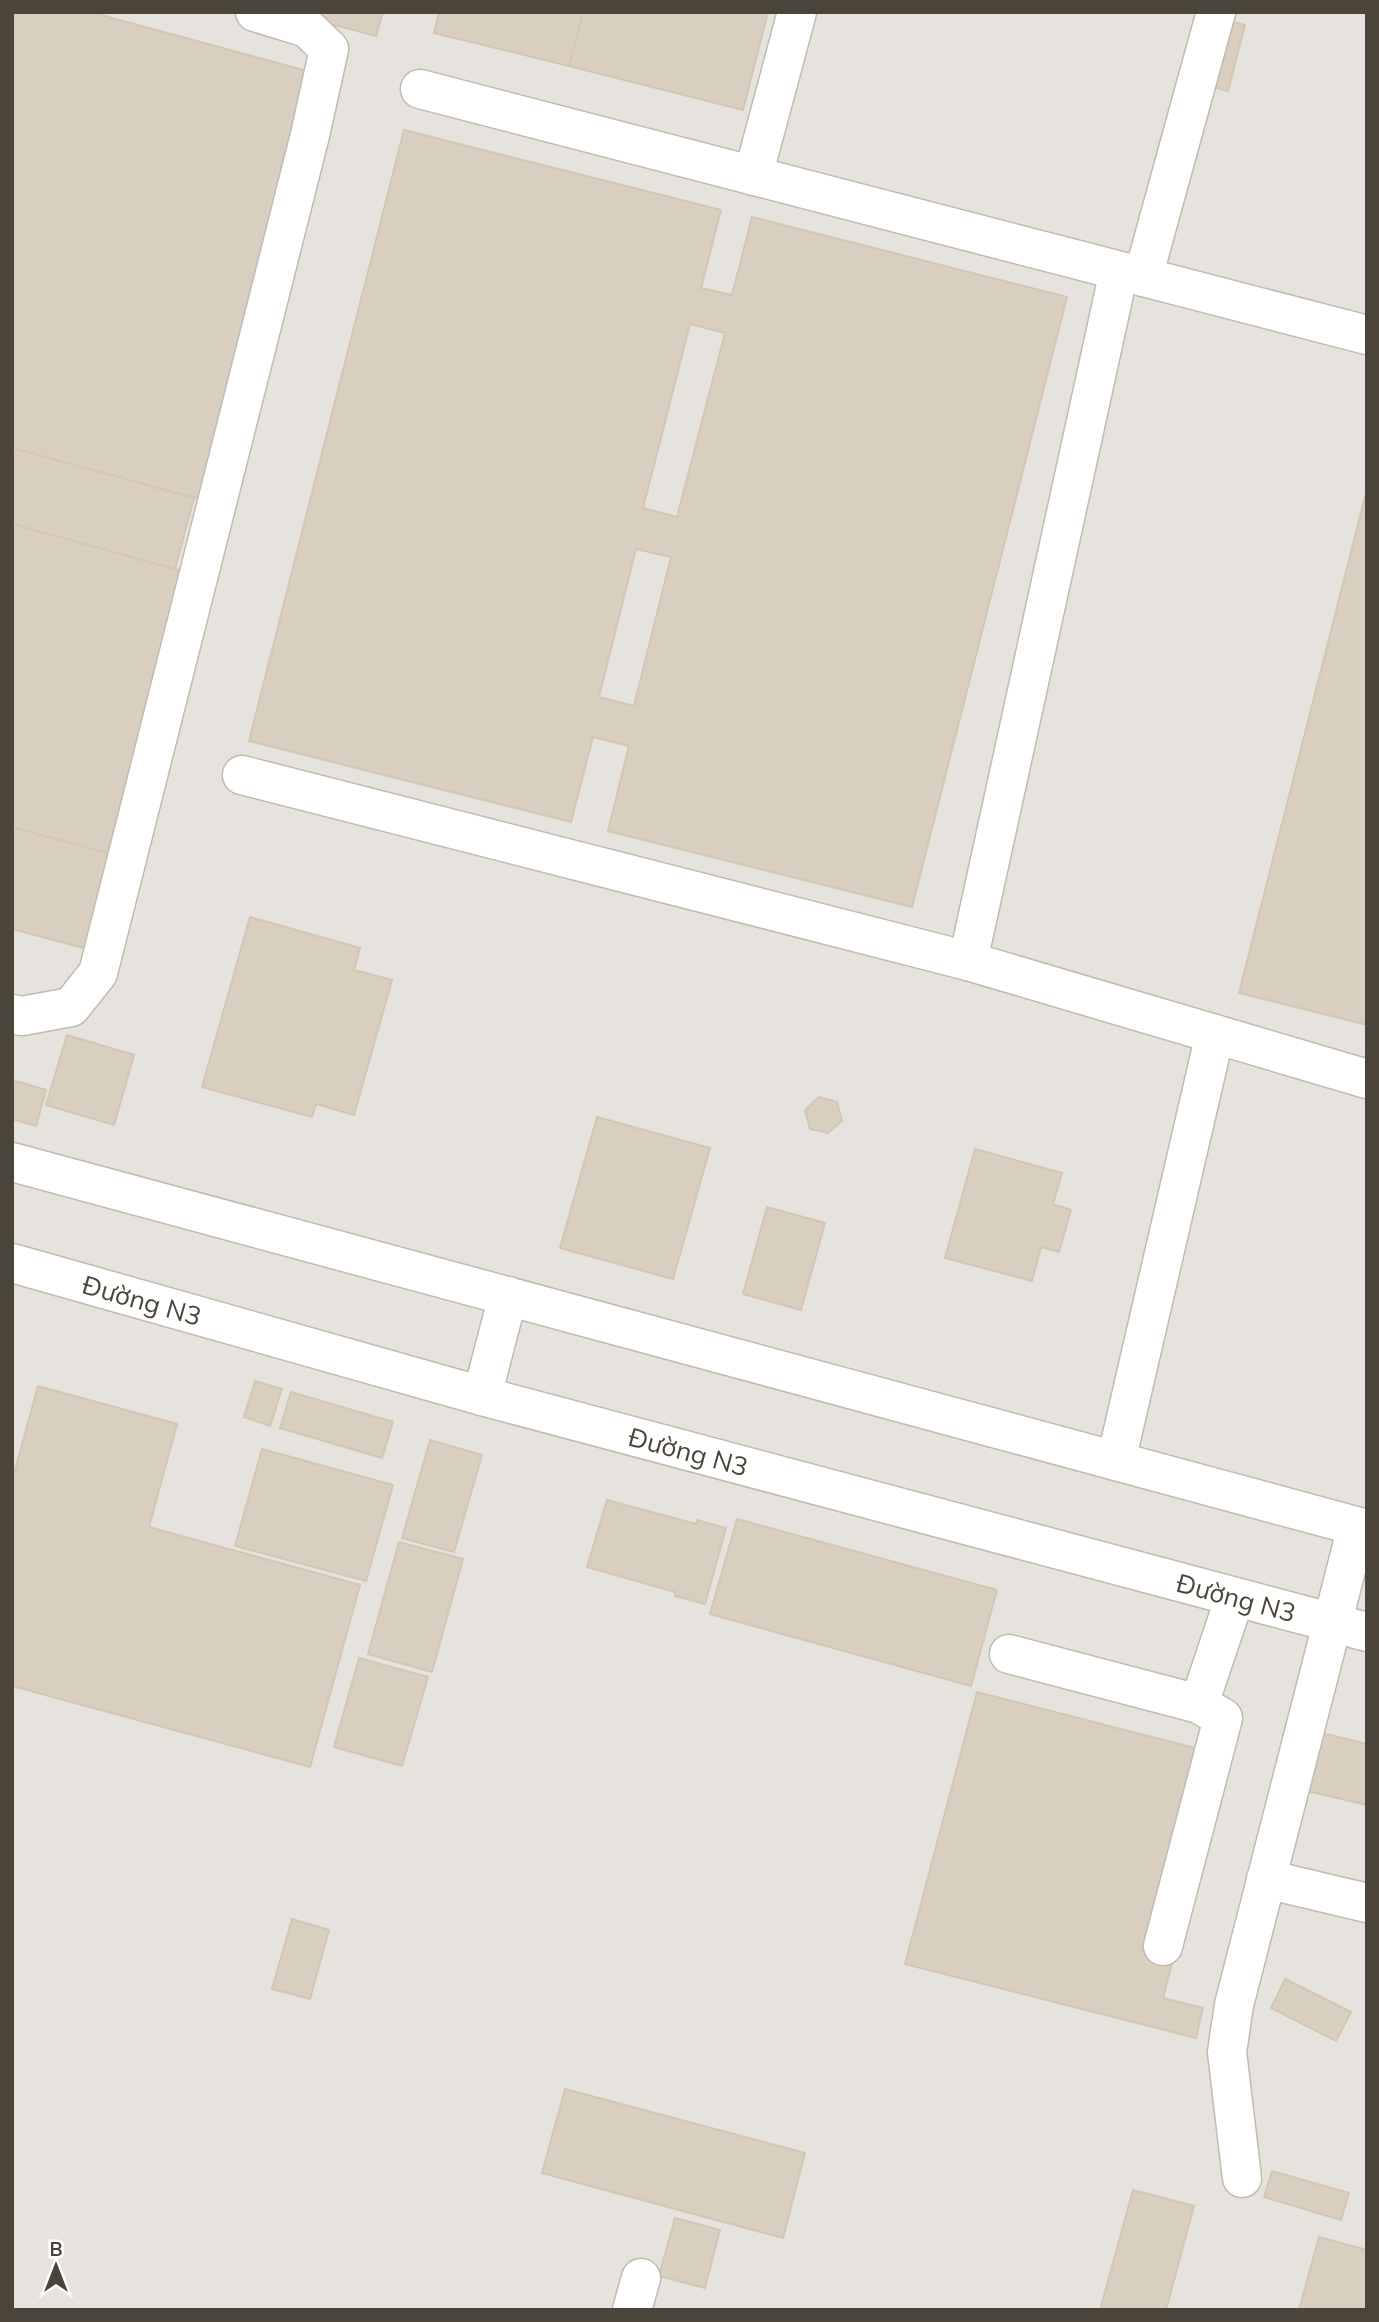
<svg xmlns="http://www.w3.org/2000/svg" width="1379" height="2322" viewBox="0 0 1379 2322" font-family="Mulish,sans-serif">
	<rect width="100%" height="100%" fill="#f6f3ec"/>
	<rect fill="#e6e2dd" x="12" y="12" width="1355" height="2298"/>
	<g fill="#d8cfc1" stroke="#d3c7b4" stroke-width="2" fill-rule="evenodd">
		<path d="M12,12H90L340,80L222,505L12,448Z"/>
		<path d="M306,12H383L376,36L305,17Z"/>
		<path d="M439,12H583L569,66L434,33Z"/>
		<path d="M583,12H768L743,110L569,66Z"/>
		<path d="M1219,18L1245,25L1228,91L1201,83Z"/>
		<path d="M404,130L721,210L701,288L732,295L752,217L1067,297L912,907L608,831L629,746L593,737L571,822L249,741ZM690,324L725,333L677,517L643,508ZM636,549L671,557L634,706L599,697Z"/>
		<path d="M12,448L194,498L175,569L12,524Z"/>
		<path d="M1367,489V1025L1239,993Z"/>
		<path d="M12,524L214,580L136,861L12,827Z"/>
		<path d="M12,827L136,861L110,955L12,929Z"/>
		<path d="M250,917L360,948L354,970L392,980L354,1115L316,1104L312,1117L202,1087Z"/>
		<path d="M67,1035L134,1055L114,1125L46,1105Z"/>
		<path d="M12,1080L46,1090L36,1126L12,1119Z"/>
		<path d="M819,1097L837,1102L842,1121L828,1133L810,1129L805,1110Z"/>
		<path d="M597,1117L710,1148L673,1279L560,1248Z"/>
		<path d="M975,1149L1062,1173L1053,1204L1071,1210L1059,1252L1041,1247L1032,1281L945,1258Z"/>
		<path d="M767,1207L825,1223L801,1310L743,1294Z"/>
		<path d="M255,1381L282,1389L270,1426L244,1417Z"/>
		<path d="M38,1386L177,1424L149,1527L360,1585L310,1767L12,1686V1481Z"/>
		<path d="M291,1392L393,1422L382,1458L280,1428Z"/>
		<path d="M430,1440L482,1455L454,1552L402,1538Z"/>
		<path d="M262,1449L393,1485L366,1581L235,1546Z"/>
		<path d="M607,1500L696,1524L697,1520L726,1528L705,1604L675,1596V1592L587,1567Z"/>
		<path d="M737,1519L997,1590L971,1686L710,1614Z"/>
		<path d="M399,1542L463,1559L432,1672L368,1654Z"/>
		<path d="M359,1658L428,1677L402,1766L334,1747Z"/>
		<path d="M977,1692L1226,1756L1163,1998L1203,2008L1196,2038L905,1964Z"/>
		<path d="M1322,1733L1367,1744V1805L1307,1791Z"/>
		<path d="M292,1919L329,1930L310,1999L272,1989Z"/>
		<path d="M1285,1979L1351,2012L1336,2041L1271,2008Z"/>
		<path d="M565,2089L805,2153L783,2238L542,2173Z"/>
		<path d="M1272,2171L1349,2193L1341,2220L1264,2197Z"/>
		<path d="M1133,2190L1194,2206L1166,2310H1100Z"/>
		<path d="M675,2218L720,2230L705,2288L659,2276Z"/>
		<path d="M1319,2237L1367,2250V2310H1299Z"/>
	</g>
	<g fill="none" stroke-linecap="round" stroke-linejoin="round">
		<g stroke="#c2bbae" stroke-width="41">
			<g id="minor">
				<path d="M420,89L1367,335"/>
				<path d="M753,176L797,12"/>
				<path d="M1143,277L1216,12"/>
				<path d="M242,775L968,961L1367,1079"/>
				<path d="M968,961L1119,271"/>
				<path d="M12,1014L22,1016L71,1007L98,973L310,135L329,49L307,28L255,12"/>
				<path d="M12,1162L1367,1529"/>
				<path id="s1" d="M12,1263L482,1396L1367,1632"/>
				<path d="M482,1396L508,1296"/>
				<path d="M1116,1461L1215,1034"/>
				<path d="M1009,1654L1199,1704L1223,1718L1163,1946"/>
				<path d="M1199,1704L1235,1597"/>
				<path d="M1266,1879L1367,1903"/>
				<path d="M1242,2178L1227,2052L1234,2005L1357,1527"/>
				<path d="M632,2310L641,2278"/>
			</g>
		</g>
		<use href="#minor" stroke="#fff" stroke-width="38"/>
	</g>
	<g text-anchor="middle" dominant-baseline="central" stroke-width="7" stroke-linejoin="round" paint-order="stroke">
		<g font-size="26" fill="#4b4439" stroke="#fff">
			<text stroke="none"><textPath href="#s1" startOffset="135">Đường N3</textPath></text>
			<text stroke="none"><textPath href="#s1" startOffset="702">Đường N3</textPath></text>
			<text stroke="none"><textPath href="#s1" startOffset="1269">Đường N3</textPath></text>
		</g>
	</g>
	<rect width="1379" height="2322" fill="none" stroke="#4b4439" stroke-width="28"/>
	<g transform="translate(56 2266)" stroke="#ffffff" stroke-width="5" paint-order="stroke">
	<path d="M0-5L12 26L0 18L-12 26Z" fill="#4b4439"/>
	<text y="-10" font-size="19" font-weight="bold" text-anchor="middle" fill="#4b4439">B</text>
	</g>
</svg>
